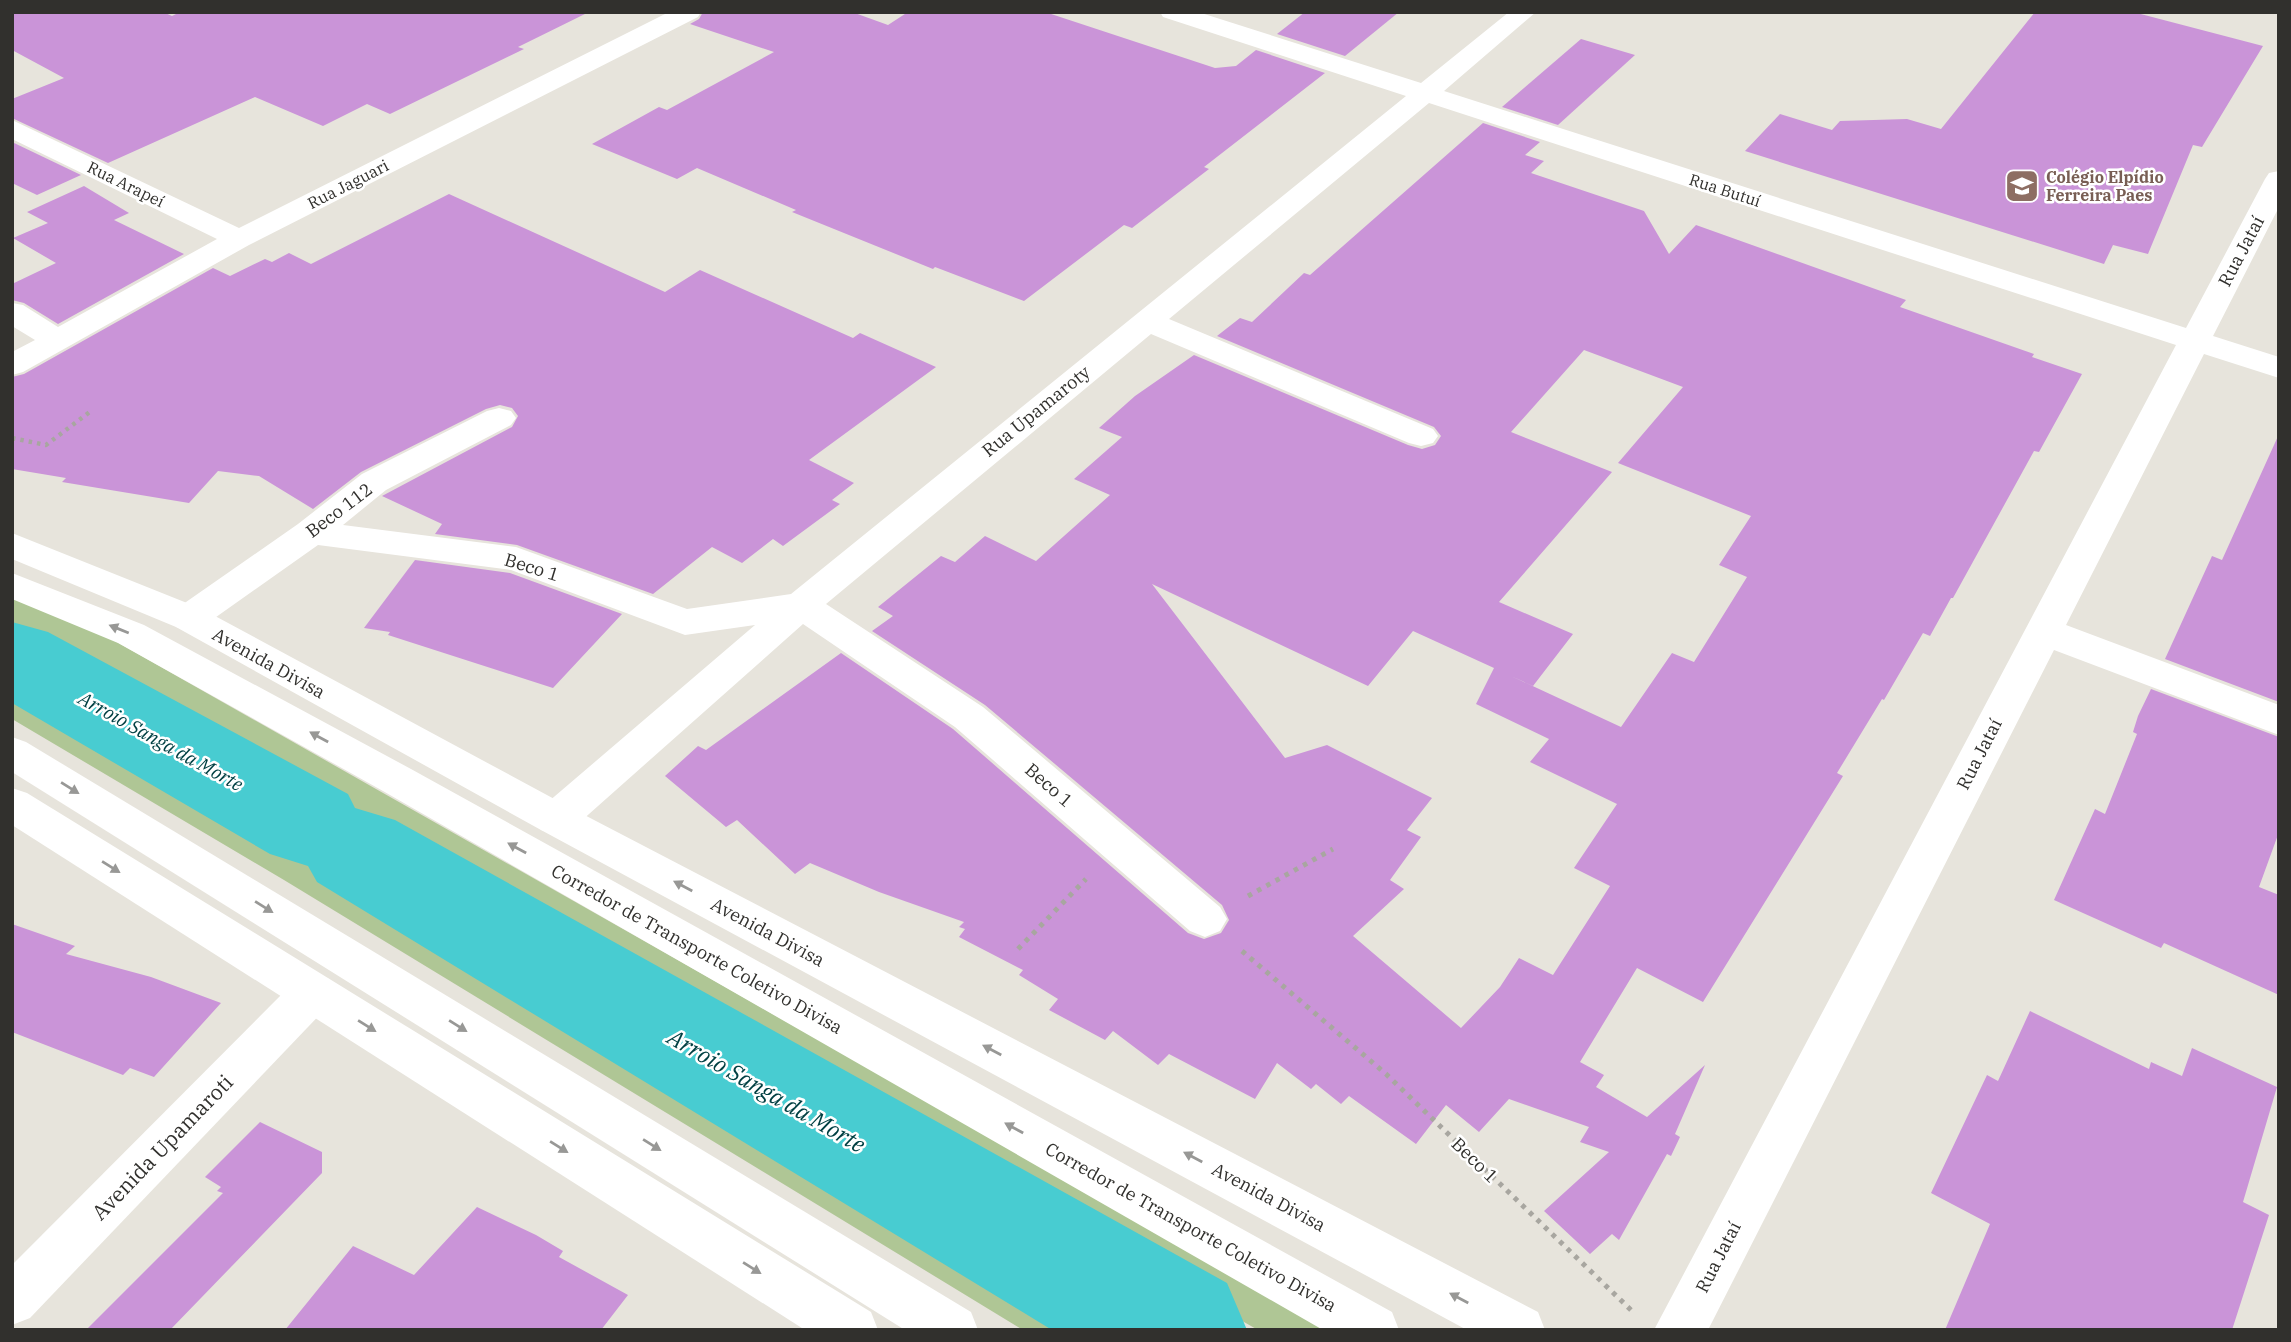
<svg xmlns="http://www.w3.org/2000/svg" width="2291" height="1342" viewBox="0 0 2291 1342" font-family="'IBM Plex Serif',serif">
	<rect width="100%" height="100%" fill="#e7e4dc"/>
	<g fill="#afc695">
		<path d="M12,598L108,637L1330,1330H1258L356,816L12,625Z"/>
		<path d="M12,689L1099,1330H1023L284,880L12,719Z"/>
	</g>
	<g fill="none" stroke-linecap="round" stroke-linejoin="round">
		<path fill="#48ccd1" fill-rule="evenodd" d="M12,622L48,632L348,794L355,808L395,820L1227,1283L1247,1330H1052L317,882L308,866L270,854L12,703Z"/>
	</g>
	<g fill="#ca94d8" fill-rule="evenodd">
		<path d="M12,12H163L172,16L180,12H589L518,47L524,49L390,114L367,104L323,126L255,97L108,163L12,118V99L64,78L12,50Z"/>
		<path d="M703,12H852L888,25L908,12H1045L1215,68L1236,66L1256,50L1325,73L1204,167L1209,169L1132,228L1124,225L1024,301L935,267L933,269L792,212L796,210L697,168L677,179L592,144L659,107L667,110L774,52L690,24L699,19Z"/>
		<path d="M1305,12H1399L1345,56L1277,34Z"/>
		<path d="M2035,12H2133L2263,46L2202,147L2193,145L2148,254L2113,245L2104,264L1745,151L1780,114L1832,130L1840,121L1907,119L1941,129Z"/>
		<path d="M1581,39L1635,55L1558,125L1502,107Z"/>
		<path d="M1483,123L1540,142L1525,155L1544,161L1531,173L1644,211L1669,254L1696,225L1906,300L1900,307L2034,354L2032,357L2082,374L2039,452L2034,451L1953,598H1951L1930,636L1923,633L1884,700L1882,699L1837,773L1843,776L1703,1002L1637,968L1580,1062L1604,1075L1596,1087L1647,1117L1705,1065L1675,1134L1680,1137L1671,1156L1667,1154L1619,1240L1612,1234L1590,1254L1544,1211L1609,1152L1580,1142L1589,1127L1509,1099L1479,1132L1446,1105L1416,1144L1349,1096L1341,1104L1316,1084L1311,1089L1277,1063L1255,1099L1169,1054L1158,1065L1113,1031L1105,1040L1049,1010L1058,999L1019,975L1023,970L959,937L965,929L959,927L964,922L879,892L810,863L795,874L737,820L726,827L665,776L698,746L706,750L841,653L953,729L1188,933L1204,939L1221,933L1229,920L1222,905L985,705L872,631L893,616L878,607L941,556L955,562L985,536L1036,561L1110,495L1074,479L1122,437L1099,428L1135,396L1194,355L1408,445L1422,449L1435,445L1441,436L1434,427L1217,336L1240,318L1252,322L1304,273L1310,275ZM1584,350L1683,387L1618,463L1751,516L1719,565L1747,577L1694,662L1672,653L1621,727L1511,676L1533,686L1573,634L1499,602L1612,472L1511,432ZM1152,584L1368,686L1413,631L1494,668L1476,704L1549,739L1530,762L1617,804L1574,868L1610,886L1553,975L1519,958L1500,987L1461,1028L1353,936L1404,889L1390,880L1421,837L1407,830L1432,798L1327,745L1285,758Z"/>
		<path d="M12,142L81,175L37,195L12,183Z"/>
		<path d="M84,186L129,213L114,220L184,254L58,324L24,303L12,300V284L56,263L13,238L48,223L27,212Z"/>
		<path d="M449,194L665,292L700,270L853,338L860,333L936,367L809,460L854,483L832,500L840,504L783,546L773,539L742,563L712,547L653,594L517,545L435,534L442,524L382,496L512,427L518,416L512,408L500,405L486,409L361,472L313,509L259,476L218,471L189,503L62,482L66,478L12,469V377L24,374L213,268L230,276L265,259L272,262L289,253L311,264Z"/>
		<path d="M2279,434V702L2165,659L2212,556L2222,560Z"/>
		<path d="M415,560L510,573L622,614L553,688L388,635L390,632L364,628Z"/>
		<path d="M2151,689L2279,737V832L2259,887L2279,895V995L2164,943L2161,948L2054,900L2095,809L2105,814L2137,734L2133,732L2138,716Z"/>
		<path d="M12,924L75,946L66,954L151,977L221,1003L154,1077L130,1068L123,1075L12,1032Z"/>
		<path d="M2030,1011L2149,1069L2151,1062L2182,1076L2192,1048L2277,1087L2243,1202L2269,1215L2232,1330H1945L1990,1224L1931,1193L1987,1075L1998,1081Z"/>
		<path d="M260,1122L322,1152V1173L170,1330H86L223,1193L217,1191L221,1187L205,1177Z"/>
		<path d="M477,1207L536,1235L563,1251L559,1257L628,1295L601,1330H285L353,1246L414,1275Z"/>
	</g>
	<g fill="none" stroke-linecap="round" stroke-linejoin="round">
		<path stroke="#a8a6a0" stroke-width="4.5" stroke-dasharray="3.5 5" stroke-linecap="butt" d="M12,438L46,445L91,411"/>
		<g stroke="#a8a6a0" stroke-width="5" stroke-dasharray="4.5 6" stroke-linecap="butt">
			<path d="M1248,896L1333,849"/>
			<path d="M1018,949L1086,879"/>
			<path d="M1242,951L1386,1074L1631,1310"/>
		</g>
		<g fill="#fff" fill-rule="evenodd">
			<path d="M669,12H701L698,17L249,245L23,372L12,375V352L35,340L12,326V303L23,305L58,327L217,239L12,139V120L239,228Z"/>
			<path d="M1160,12H1198L1421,83L1509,12H1536L1444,91L2186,328L2265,179L2269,173L2279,171V207L2213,336L2279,357V378L2204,354L2066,625L2279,705V735L2054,650L1708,1330H1654L2176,345L1429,103L1169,319L1433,429L1438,436L1433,443L1421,446L1409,443L1151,334L826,604L983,707L1220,907L1227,919L1220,931L1205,937L1190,931L955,727L803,624L571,830L556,835L541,830L535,819L541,808L755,625L685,635L511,570L318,545L202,627L189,631L176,627L170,618L176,609L298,524L362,474L487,411L499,408L511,411L516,418L511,425L386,490L343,525L516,547L687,609L791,594L1406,96L1163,17Z"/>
			<path d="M12,573L144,625L411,769L1392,1312L1399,1330H1323L383,791L118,643L12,599Z"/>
			<path d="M12,737L26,742L971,1312L978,1330H905L12,772Z"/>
			<path d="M313,973L329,979L336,992L329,1005L30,1318L12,1325V1265L297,979Z"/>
		</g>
		<g fill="#fff" fill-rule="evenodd">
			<path d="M12,533L202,609L571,808L1538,1312L1545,1330H1467L541,830L176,627L12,559Z"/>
			<path d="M12,788L27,793L871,1312L878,1330H805L12,825Z"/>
		</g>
	</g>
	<defs><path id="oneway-solid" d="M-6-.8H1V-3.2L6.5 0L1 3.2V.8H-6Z" transform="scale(1.75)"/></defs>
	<g fill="#989896">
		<use href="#oneway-solid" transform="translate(119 629) rotate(-158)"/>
		<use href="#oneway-solid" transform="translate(319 737) rotate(-151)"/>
		<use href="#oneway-solid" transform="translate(70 788) rotate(32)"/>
		<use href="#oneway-solid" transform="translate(517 848) rotate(-151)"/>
		<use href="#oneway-solid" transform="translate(111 867) rotate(32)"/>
		<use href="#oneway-solid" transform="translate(683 886) rotate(-152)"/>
		<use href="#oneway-solid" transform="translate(264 907) rotate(32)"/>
		<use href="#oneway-solid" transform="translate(367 1026) rotate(32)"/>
		<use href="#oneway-solid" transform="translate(458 1026) rotate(32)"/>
		<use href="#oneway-solid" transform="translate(992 1050) rotate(-152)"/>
		<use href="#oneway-solid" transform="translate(1014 1128) rotate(-151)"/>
		<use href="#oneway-solid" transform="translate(652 1145) rotate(32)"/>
		<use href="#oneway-solid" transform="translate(559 1147) rotate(32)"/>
		<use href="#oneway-solid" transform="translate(1193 1157) rotate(-152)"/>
		<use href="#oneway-solid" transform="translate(752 1268) rotate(32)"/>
		<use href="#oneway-solid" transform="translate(1459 1298) rotate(-152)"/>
	</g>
	<defs>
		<g id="school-square" transform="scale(1.75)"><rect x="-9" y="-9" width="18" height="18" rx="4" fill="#8d6e63" stroke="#fff"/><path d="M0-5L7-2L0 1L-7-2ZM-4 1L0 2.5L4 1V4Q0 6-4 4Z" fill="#fff"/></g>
	</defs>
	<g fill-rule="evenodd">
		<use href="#school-square" x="2022" y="186"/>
	</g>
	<g text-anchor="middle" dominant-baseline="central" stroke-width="5" stroke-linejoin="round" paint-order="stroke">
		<g font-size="16" font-weight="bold" fill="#785e54" stroke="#fff" text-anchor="start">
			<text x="2046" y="177">Colégio Elpídio<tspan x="2046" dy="18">Ferreira Paes</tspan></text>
		</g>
		<g font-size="16" fill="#31302d" stroke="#fff">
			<text transform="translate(126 184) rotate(26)">Rua Arapeí</text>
			<text transform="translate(348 184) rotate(-27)">Rua Jaguari</text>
			<text transform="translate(1725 190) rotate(18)">Rua Butuí</text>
		</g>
		<g font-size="18" fill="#31302d" stroke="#fff">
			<text transform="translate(2241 251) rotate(-62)">Rua Jataí</text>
			<text transform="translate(1036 411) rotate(-39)">Rua Upamaroty</text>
			<text transform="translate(339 510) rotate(-37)">Beco 112</text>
			<text transform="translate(532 567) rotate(17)">Beco 1</text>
			<text transform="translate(269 663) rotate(29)">Avenida Divisa</text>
			<text transform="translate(1979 754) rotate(-63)">Rua Jataí</text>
			<text transform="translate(1049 785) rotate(41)">Beco 1</text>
			<text transform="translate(768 932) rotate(28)">Avenida Divisa</text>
			<text transform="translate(697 949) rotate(29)">Corredor de Transporte Coletivo Divisa</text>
			<text transform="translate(1475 1160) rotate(44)">Beco 1</text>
			<text transform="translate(1269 1197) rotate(28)">Avenida Divisa</text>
			<text transform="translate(1191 1227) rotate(29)">Corredor de Transporte Coletivo Divisa</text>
			<text transform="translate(1718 1257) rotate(-63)">Rua Jataí</text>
		</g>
		<g font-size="19" font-style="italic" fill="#014043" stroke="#fff">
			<text transform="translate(161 741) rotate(29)">Arroio Sanga da Morte</text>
		</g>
		<g font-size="21" fill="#31302d" stroke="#fff">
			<text transform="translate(162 1147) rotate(-46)">Avenida Upamaroti</text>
		</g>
		<g font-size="23" font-style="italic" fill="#014043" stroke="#fff">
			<text transform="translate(767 1090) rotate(30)">Arroio Sanga da Morte</text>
		</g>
	</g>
	<rect width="2291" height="1342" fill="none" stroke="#31302d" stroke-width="28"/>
</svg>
